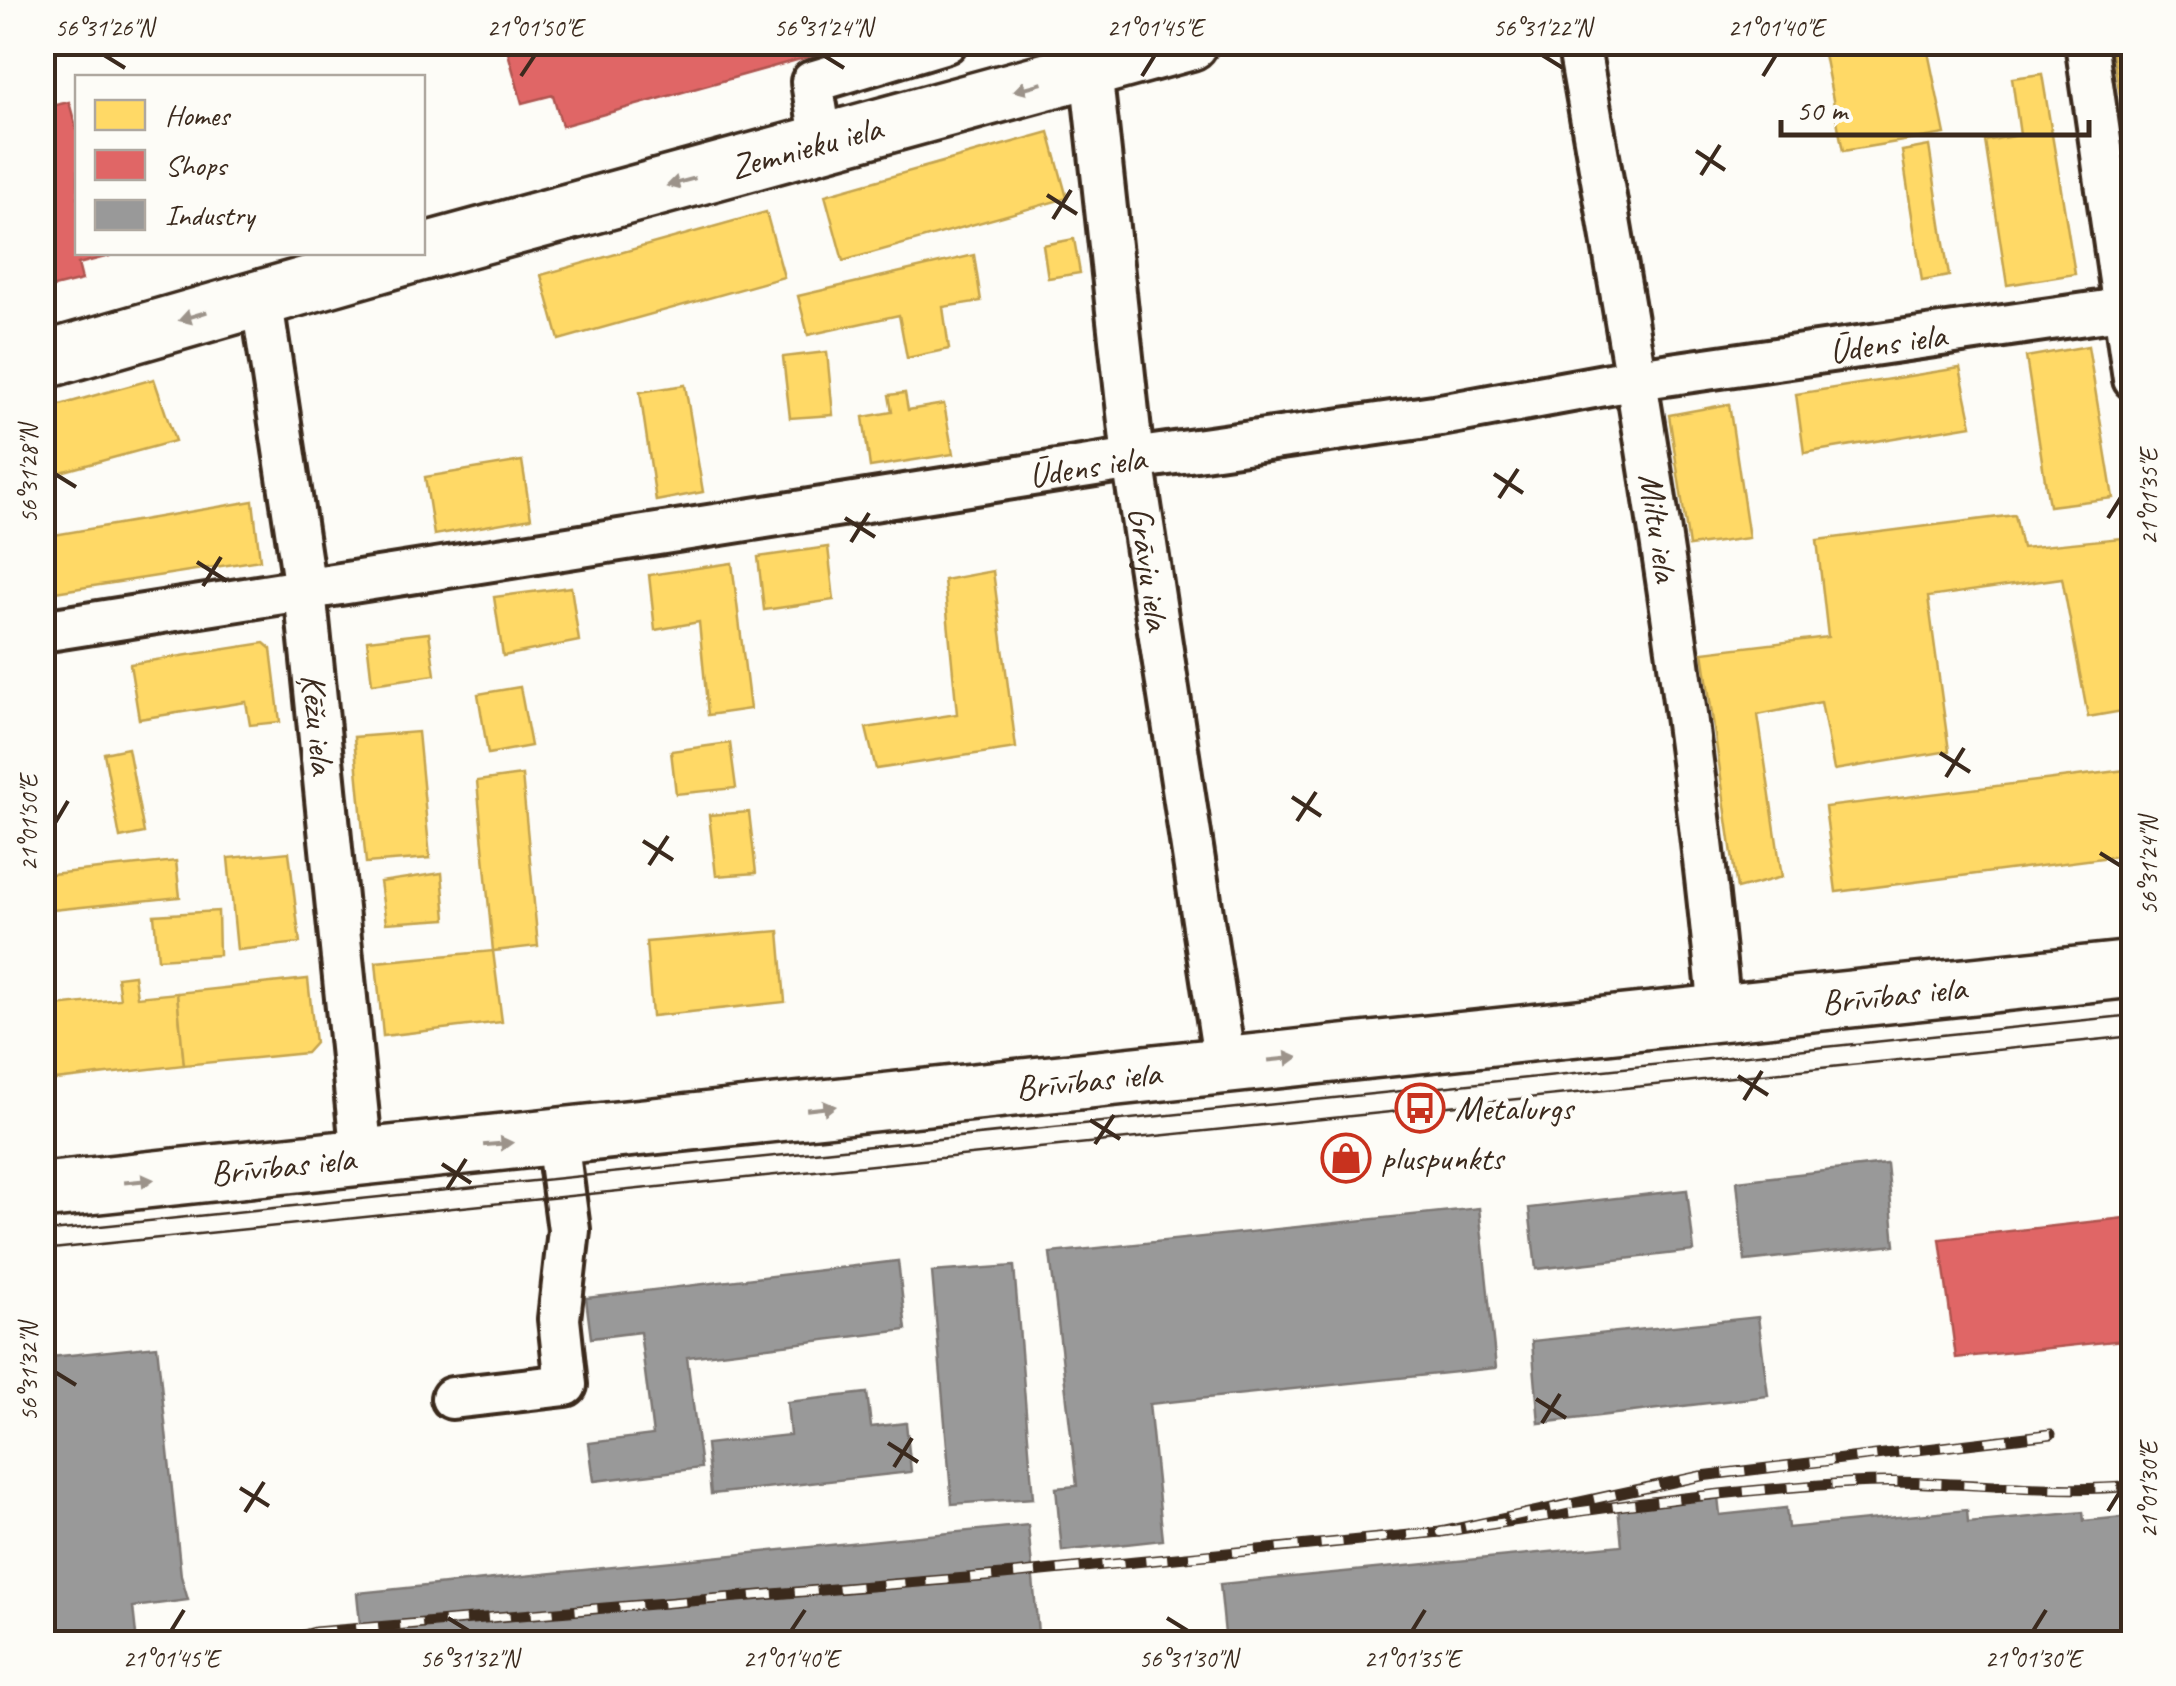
<svg xmlns="http://www.w3.org/2000/svg" width="2176" height="1686" viewBox="0 0 2176 1686" font-family="Caveat,sans-serif">
	<rect width="100%" height="100%" fill="#fdfcf7"/>
	<filter id="ink" filterUnits="userSpaceOnUse"><feTurbulence type="fractalNoise" baseFrequency=".01" numOctaves="2"/><feDisplacementMap in="SourceGraphic" scale="20" xChannelSelector="R" yChannelSelector="G"/><feConvolveMatrix kernelMatrix="1 2 1 2 8 2 1 2 1" color-interpolation-filters="sRGB"/></filter>
	<g filter="url(#ink)">
		<g fill="#ffd966" stroke="#c4a450" stroke-width="2.5">
			<path d="M1926,42L1945,134L1843,151L1822,44Z"/>
			<path d="M2111,42H2134V147L2129,148Z"/>
			<path d="M2042,74L2075,274L2007,285L1985,141L2020,135L2012,78Z"/>
			<path d="M1049,132L1067,198L843,261L825,195Z"/>
			<path d="M1929,146L1949,276L1922,281L1902,151Z"/>
			<path d="M766,212L784,277L559,340L541,275Z"/>
			<path d="M1074,239L1080,273L1048,278L1043,245Z"/>
			<path d="M974,255L981,301L943,307L949,349L907,358L899,315L808,335L798,296Z"/>
			<path d="M2088,346L2113,498L2049,506L2026,357Z"/>
			<path d="M827,352L833,415L790,418L783,357Z"/>
			<path d="M1960,368L1972,425L1804,453L1796,394Z"/>
			<path d="M154,379L175,441L42,477V410Z"/>
			<path d="M685,385L703,492L656,501L640,392Z"/>
			<path d="M905,393L908,410L944,404L953,454L870,467L863,417L892,412L889,395Z"/>
			<path d="M1729,404L1749,538L1689,546L1669,415Z"/>
			<path d="M522,461L531,518L434,535L425,477Z"/>
			<path d="M253,501L260,560L42,594V537Z"/>
			<path d="M2015,515L2022,548L2121,538L2134,611V709L2088,717L2062,578L1928,597L1949,751L1834,770L1821,702L1758,715L1782,877L1737,889L1703,652L1828,637L1817,540Z"/>
			<path d="M828,547L834,600L764,610L758,557Z"/>
			<path d="M732,563L750,709L708,715L699,622L655,630L649,575Z"/>
			<path d="M993,571L1016,748L876,769L866,728L957,714L944,580Z"/>
			<path d="M571,587L579,641L503,656L494,597Z"/>
			<path d="M429,633L435,675L372,684L367,640Z"/>
			<path d="M264,643L271,649L280,722L250,725L246,702L139,719L130,664Z"/>
			<path d="M520,687L531,746L488,754L478,694Z"/>
			<path d="M418,732L430,858L366,863L354,737Z"/>
			<path d="M730,743L736,788L676,794L671,751Z"/>
			<path d="M128,748L144,833L120,838L104,753Z"/>
			<path d="M2134,769V854L1836,892L1825,807Z"/>
			<path d="M522,775L538,946L493,951L477,781Z"/>
			<path d="M749,812L756,873L716,876L709,815Z"/>
			<path d="M289,852L300,943L237,950L228,858Z"/>
			<path d="M176,861L180,897L42,911V875Z"/>
			<path d="M442,873L446,919L386,923L380,882Z"/>
			<path d="M218,911L219,955L158,959L154,915Z"/>
			<path d="M779,931L785,1002L652,1016L646,942Z"/>
			<path d="M493,951L502,1022L383,1036L376,962Z"/>
			<path d="M134,975L137,997L177,993L184,1065L55,1080L46,1007L120,999L117,977Z"/>
			<path d="M308,979L315,1043L306,1053L184,1065L177,993Z"/>
		</g>
		<g fill="#e06666" stroke="#ae5450" stroke-width="2.5">
			<path d="M505,42H861L562,126L553,95L522,103Z"/>
			<path d="M69,102L78,135V252H108L109,256L78,264L82,280L42,290V108Z"/>
			<path d="M2134,1217V1339L1956,1358L1940,1239Z"/>
		</g>
		<g fill="#999" stroke="#7d7874" stroke-width="2.5">
			<path d="M1887,1164L1895,1245L1745,1261L1737,1181Z"/>
			<path d="M1687,1190L1694,1251L1536,1269L1529,1208Z"/>
			<path d="M1479,1208L1496,1368L1149,1404L1163,1540L1062,1551L1056,1488L1077,1486L1050,1253Z"/>
			<path d="M898,1261L906,1330L687,1357L701,1468L594,1481L589,1443L653,1435L640,1332L591,1338L586,1298Z"/>
			<path d="M1014,1266L1033,1498L952,1504L932,1272Z"/>
			<path d="M1758,1317L1768,1396L1539,1423L1532,1341Z"/>
			<path d="M157,1346L181,1576L188,1600L133,1607L137,1644H42V1358Z"/>
			<path d="M867,1393L871,1427L906,1423L911,1472L711,1494L706,1444L790,1435L787,1402Z"/>
			<path d="M1718,1497L1720,1515L1786,1508L1788,1528L1967,1510L1968,1523L2083,1512L2084,1521L2134,1516V1644H1226L1220,1584L1622,1545L1618,1507Z"/>
			<path d="M1028,1525L1039,1644H362L357,1593Z"/>
		</g>
		<g fill="none" stroke-linecap="round" stroke-linejoin="round">
			<g stroke="#3b2a1e" stroke-width="48">
				<g id="minor">
					<path id="s1" d="M1578,42C1635,365 1690,688 1720,1014"/>
					<path d="M2086,42L2134,379"/>
					<path id="s2" d="M1091,70L1133,459L1225,1065"/>
					<path d="M822,143L812,82L946,42"/>
					<path id="s3" d="M261,296L305,590L362,1157"/>
					<path id="s4" d="M42,631L1133,459L1441,415L1637,379L2134,307"/>
					<path d="M452,1398L566,1385L559,1319L569,1230L557,1139"/>
				</g>
			</g>
			<g stroke="#3b2a1e" stroke-width="62">
				<g id="highway">
					<path id="s5" d="M422,252L1190,42"/>
					<path d="M42,361L422,252"/>
					<path id="s6" d="M42,1191L2134,969"/>
				</g>
			</g>
			<use href="#minor" stroke="#fdfcf7" stroke-width="40"/>
			<use href="#highway" stroke="#fdfcf7" stroke-width="55"/>
			<g stroke="#3b2a1e" stroke-width="2.5">
				<path d="M42,1232L2134,1015"/>
				<path d="M42,1250L2134,1036"/>
			</g>
			<g stroke="#3b2a1e" stroke-width="11">
				<g id="rail">
					<path d="M2051,1434L1701,1476L1441,1532C1576,1511 1714,1491 1851,1483C1945,1478 2039,1495 2134,1486"/>
					<path d="M270,1644L315,1632L1003,1575L1441,1532"/>
				</g>
			</g>
			<use href="#rail" stroke="#fdfcf7" stroke-width="8" stroke-dasharray="22" stroke-linecap="butt"/>
		</g>
		<defs><path id="oneway-solid" d="M-6-.8H1V-3.2L6.5 0L1 3.2V.8H-6Z" transform="scale(2.5)"/></defs>
		<g fill="#9c938a">
			<use href="#oneway-solid" transform="translate(1028 87) rotate(165)"/>
			<use href="#oneway-solid" transform="translate(681 182) rotate(165)"/>
			<use href="#oneway-solid" transform="translate(193 316) rotate(163)"/>
			<use href="#oneway-solid" transform="translate(1283 1059) rotate(-6)"/>
			<use href="#oneway-solid" transform="translate(821 1108) rotate(-7)"/>
			<use href="#oneway-solid" transform="translate(498 1144) rotate(-5)"/>
			<use href="#oneway-solid" transform="translate(139 1181) rotate(-6)"/>
		</g>
	</g>
	<path fill="none" stroke="#3b2a1e" stroke-width="4" d="M104,55L125,68M823,55L844,68M1542,55L1563,68M521,76L535,55M1142,76L1155,55M1763,76L1776,55M1696,151L1725,170M1701,175L1720,145M1047,195L1077,214M1053,219L1071,190M55,474L76,487M1494,474L1523,493M1499,498L1518,469M845,518L875,537M2108,518L2121,497M851,542L869,513M197,562L227,581M203,586L221,557M1940,753L1970,772M1946,777L1964,748M1292,797L1321,816M1297,821L1316,792M55,823L68,801M643,841L673,860M2100,853L2121,866M649,865L668,836M1738,1076L1768,1095M1744,1100L1762,1071M1090,1120L1120,1139M1095,1144L1114,1115M442,1164L471,1183M447,1189L466,1159M55,1372L76,1385M1536,1399L1566,1418M1542,1423L1560,1394M888,1443L918,1462M894,1467L912,1438M240,1488L269,1506M2108,1511L2121,1490M245,1512L264,1482M448,1618L469,1631M1167,1618L1188,1631M171,1631L184,1610M791,1631L805,1610M1412,1631L1425,1610M2033,1631L2046,1610"/>
	<defs>
		<g id="bus-ring" transform="scale(2.5)"><circle r="9.5" fill="#fdfcf7" stroke="#c8321e" stroke-width="1.5"/><path d="M-5-6H5V4H4V6H2V4H-2V6H-4V4H-5ZM-3.5-4V0h7V-4ZM-3.5 1.2v1.5H-2V1.2ZM2 1.2v1.5H3.5V1.2Z" fill="#c8321e"/></g>
		<g id="shop-ring" transform="scale(2.5)"><circle r="9.5" fill="#fdfcf7" stroke="#c8321e" stroke-width="1.5"/><path d="M-5-2.5h2.3a2.7 3.5 0 0 1 5.4 0H5L5.5 6h-11ZM-1.5-2.5h3a1.5 2.3 0 0 0-3 0Z" fill="#c8321e"/></g>
	</defs>
	<g fill-rule="evenodd">
		<use href="#bus-ring" x="1420" y="1108"/>
		<use href="#shop-ring" x="1346" y="1158"/>
	</g>
	<g text-anchor="middle" dominant-baseline="central" stroke-width="10" stroke-linejoin="round" paint-order="stroke">
		<g font-size="35" fill="#3b2a1e" stroke="#fdfcf7">
			<text stroke="none"><textPath href="#s5" startOffset="398">Zemnieku iela</textPath></text>
			<text stroke="none"><textPath href="#s4" startOffset="1868">Ūdens iela</textPath></text>
			<text stroke="none"><textPath href="#s4" startOffset="1058">Ūdens iela</textPath></text>
			<text stroke="none"><textPath href="#s1" startOffset="492">Miltu iela</textPath></text>
			<text stroke="none"><textPath href="#s2" startOffset="502">Grāvju iela</textPath></text>
			<text stroke="none"><textPath href="#s3" startOffset="432">Ķēžu iela</textPath></text>
			<text stroke="none"><textPath href="#s6" startOffset="1862">Brīvības iela</textPath></text>
			<text stroke="none"><textPath href="#s6" startOffset="1052">Brīvības iela</textPath></text>
			<text stroke="none"><textPath href="#s6" startOffset="242">Brīvības iela</textPath></text>
		</g>
		<g font-size="35" fill="#3b2a1e" stroke="#fdfcf7" text-anchor="start">
			<text x="1455" y="1108">Metalurgs</text>
			<text x="1381" y="1158">pluspunkts</text>
		</g>
	</g>
	<rect width="2176" height="1686" fill="none" stroke="#fdfcf7" stroke-width="110"/>
	<rect x="75" y="75" width="350" height="180" fill="#fdfcf7" stroke="#afa8a0" stroke-width="2.5"/>
	<rect x="95" y="100" width="50" height="30" fill="#ffd966" stroke="#afa8a0" stroke-width="2.5"/>
	<text x="165" y="125" font-size="30" fill="#3b2a1e">Homes</text>
	<rect x="95" y="150" width="50" height="30" fill="#e06666" stroke="#afa8a0" stroke-width="2.5"/>
	<text x="165" y="175" font-size="30" fill="#3b2a1e">Shops</text>
	<rect x="95" y="200" width="50" height="30" fill="#999999" stroke="#afa8a0" stroke-width="2.5"/>
	<text x="165" y="225" font-size="30" fill="#3b2a1e">Industry</text>
	<path d="M1781 120v15h308v-15" fill="none" stroke="#3b2a1e" stroke-width="5"/>
	<text x="1796" y="120" font-size="30" fill="#3b2a1e" stroke="#fdfcf7" stroke-width="8" paint-order="stroke">50 m</text>
	<rect x="55" y="55" width="2066" height="1576" fill="none" stroke="#3b2a1e" stroke-width="4"/>
	<g font-size="25" text-anchor="middle" fill="#3b2a1e">
		<text x="104" y="36">56°31'26"N</text>
		<text x="535" y="36">21°01'50"E</text>
		<text x="823" y="36">56°31'24"N</text>
		<text x="1155" y="36">21°01'45"E</text>
		<text x="1542" y="36">56°31'22"N</text>
		<text x="1776" y="36">21°01'40"E</text>
		<text transform="translate(28 474) rotate(-90)" y="9">56°31'28"N</text>
		<text transform="translate(2148 497) rotate(-90)" y="9">21°01'35"E</text>
		<text transform="translate(28 823) rotate(-90)" y="9">21°01'50"E</text>
		<text transform="translate(2148 866) rotate(-90)" y="9">56°31'24"N</text>
		<text transform="translate(28 1372) rotate(-90)" y="9">56°31'32"N</text>
		<text transform="translate(2148 1490) rotate(-90)" y="9">21°01'30"E</text>
		<text x="171" y="1667">21°01'45"E</text>
		<text x="469" y="1667">56°31'32"N</text>
		<text x="791" y="1667">21°01'40"E</text>
		<text x="1188" y="1667">56°31'30"N</text>
		<text x="1412" y="1667">21°01'35"E</text>
		<text x="2033" y="1667">21°01'30"E</text>
	</g>
</svg>
